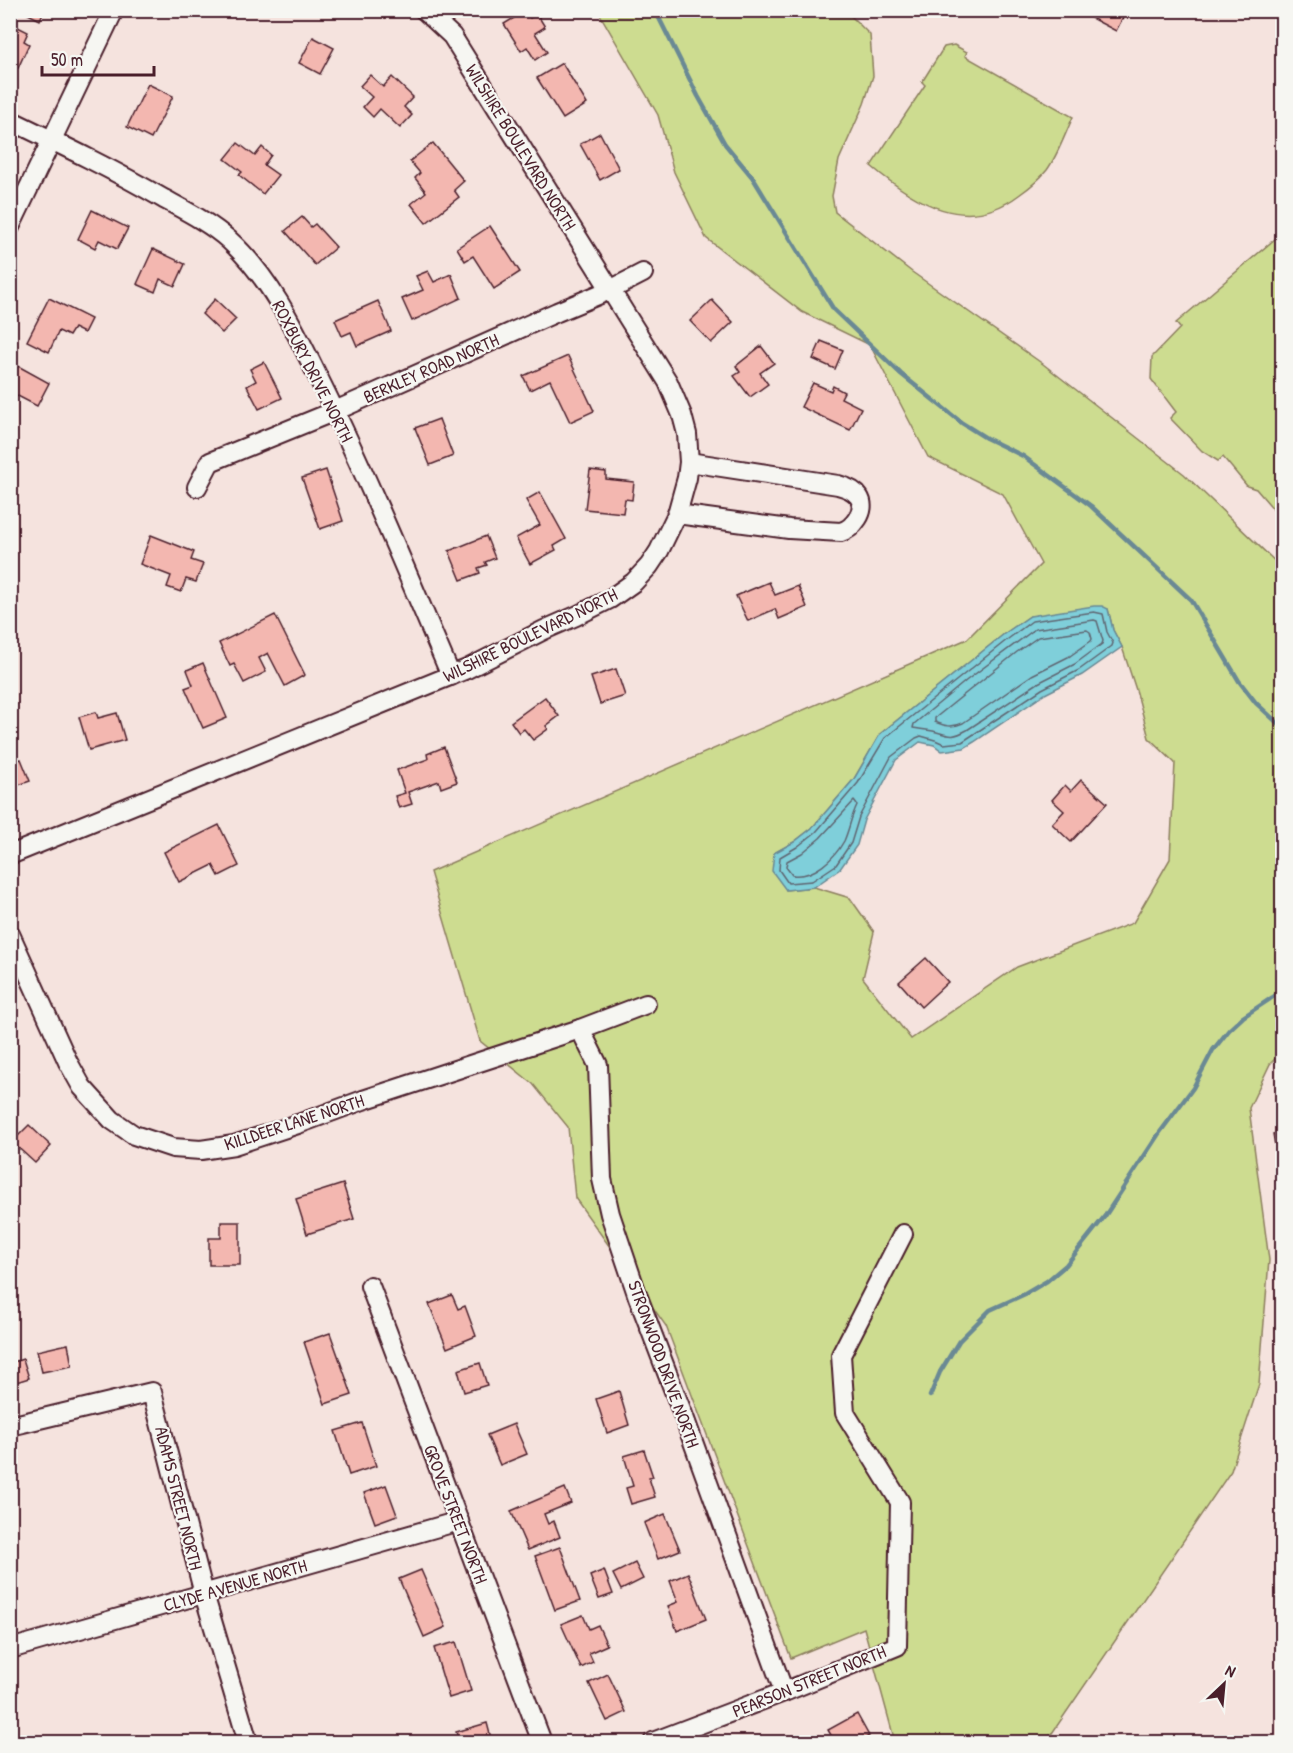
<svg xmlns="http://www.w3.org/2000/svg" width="1293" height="1753" viewBox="0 0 1293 1753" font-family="'Patrick Hand',sans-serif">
	<rect width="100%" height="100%" fill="#f5e3de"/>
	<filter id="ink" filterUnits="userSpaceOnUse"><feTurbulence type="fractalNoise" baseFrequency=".0167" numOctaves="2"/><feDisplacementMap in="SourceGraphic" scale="12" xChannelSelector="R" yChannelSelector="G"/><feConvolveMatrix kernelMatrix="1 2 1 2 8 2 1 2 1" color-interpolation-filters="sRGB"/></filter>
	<g filter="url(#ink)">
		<g fill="#cddc90" stroke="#8c7e5e" stroke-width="1.5" fill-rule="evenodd">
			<path d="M598,11H846L870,35L873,76L864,104L839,160L832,196L835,212L912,272L1043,364L1184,474L1282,568V621L1281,631L1282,635V1052L1270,1064L1249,1108L1269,1260L1259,1384L1231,1471L1046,1742H895L864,1628L791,1658L666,1326L575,1198L568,1127L533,1084L480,1041L430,872L967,639L1041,564L1003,494L928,457L870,345L802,312L706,238L674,172L658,115ZM1108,609L1113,630L1122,647L1137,693L1149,738L1175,763L1170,859L1133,923L1017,967L911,1039L863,978L874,932L850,898L814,887L786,890L774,853L794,842L812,828L854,779L880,734L1004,634L1030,616Z"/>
			<path d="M954,45L967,52L965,56L1073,117C1065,134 1058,155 1047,170C1039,180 1029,188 1019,195C966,235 915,203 871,166L925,85L922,82L944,47Z"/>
			<path d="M1282,233V519L1256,489L1247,486L1223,457L1218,461L1202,451L1170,418L1176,412L1151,379L1152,357L1180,328L1176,323Z"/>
		</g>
		<path fill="#7fcfda" stroke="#6a8994" stroke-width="1.5" d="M1094,606H1102L1108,609L1113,630L1122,647L1082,675L1045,694L974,742L964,748L942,751L934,745L920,742L896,760L864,820L857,845L840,869L814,887L786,890L772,871L774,853L794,842L812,828L854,779L880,734L1004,634L1030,616Z"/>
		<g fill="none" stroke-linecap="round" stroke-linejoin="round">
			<g stroke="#5f6571" stroke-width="1.5">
				<path d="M1094,612L1103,614L1107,632L1113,643L1112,646L1079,670L1042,689L962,742L944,744L935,740L921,736L916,738L891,757L859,817L851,843L836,865L812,881L788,883L779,870L780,857L797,847L816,832L858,783L885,738L1008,639L1032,621Z"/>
				<path d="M1094,620L1097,621L1103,641L1102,644L1075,664L1038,683L967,730C951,739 949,735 933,731C926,730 919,729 913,728L914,724L967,680L1035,629Z"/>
				<path d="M1087,630L1090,632L1092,639L1091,641L1070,656L1032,675L963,723C952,728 945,726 935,722V718L1017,652L1038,637Z"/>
				<path d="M854,801L857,805C851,817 849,830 844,841C834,859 814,878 792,875L786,867L787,861L802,853L820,838Z"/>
			</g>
			<g stroke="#6a8994" stroke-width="4.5">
				<path d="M655,10L698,96L725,144L753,178L834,310L901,374L962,423L986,438L1023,456L1091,506L1191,600L1239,681L1256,703L1282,727"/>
				<path d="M930,1396L940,1372L959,1341L990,1310L1025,1294L1047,1281L1066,1265L1105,1216L1158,1135L1193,1088L1213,1050L1229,1030L1243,1017L1282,991"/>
			</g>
		</g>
		<g fill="#f3b7b0" stroke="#4a1f2b" stroke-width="1.5">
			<path d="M20,10H44L40,20Z"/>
			<path d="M526,10L530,18L537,14L545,27L535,33L547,52L535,60L527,47L521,51L504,24L514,18L509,11Z"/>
			<path d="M1076,10H1127L1116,31Z"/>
			<path d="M10,23L28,32L24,41L29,44L18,68L12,66L10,69Z"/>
			<path d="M313,37L334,48L320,74L299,63Z"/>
			<path d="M562,63L587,104L563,119L537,78Z"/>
			<path d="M370,75L383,87L392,77L413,97L404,107L412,115L400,128L380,109L373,117L363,107L372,97L360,86Z"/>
			<path d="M148,84L173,96L151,139L127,127Z"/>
			<path d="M600,133L619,169L600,180L580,144Z"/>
			<path d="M238,143L255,156L262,147L271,155L264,165L278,175L263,194L239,175L242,172L225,159Z"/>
			<path d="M433,143L464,181L454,190L459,197L426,223L411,204L426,192L415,178L420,173L410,161Z"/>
			<path d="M92,210L128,228L117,249L99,240L95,248L78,239Z"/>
			<path d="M302,217L311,227L315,224L336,247L315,265L285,231Z"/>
			<path d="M490,226L520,272L494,289L473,256L465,261L457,248Z"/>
			<path d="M153,249L185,264L175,286L160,279L155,292L137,284Z"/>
			<path d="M428,271L434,282L451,274L461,298L412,321L402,299L423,290L416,276Z"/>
			<path d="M49,298L91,319L84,333L74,328L69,336L59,331L49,352L27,341Z"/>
			<path d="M215,299L236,319L222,333L202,314Z"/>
			<path d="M712,300L733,322L711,343L690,321Z"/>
			<path d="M378,301L391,331L357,346L351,332L342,336L335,320Z"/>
			<path d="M821,341L843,350L835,369L813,359Z"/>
			<path d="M761,346L774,363L760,373L768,384L750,397L734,376L740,372L736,366Z"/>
			<path d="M568,356L594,411L570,422L550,380L530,390L523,376Z"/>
			<path d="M264,362L282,398L259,409L247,386L256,381L250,369Z"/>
			<path d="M18,366L49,383L37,406L10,392V381Z"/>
			<path d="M813,383L831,391L833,386L844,392L841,398L861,408L850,430L801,407Z"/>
			<path d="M439,419L453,456L430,465L415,428Z"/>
			<path d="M326,470L343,521L320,529L302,478Z"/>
			<path d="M590,470L606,472V479L634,482L632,500L625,499L623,513L585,509Z"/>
			<path d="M540,492L566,539L554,546L556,550L530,564L516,538L540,525L526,500Z"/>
			<path d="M151,535L194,552L191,560L203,564L196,582L186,579L181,592L167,587L171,576L140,564Z"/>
			<path d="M486,536L495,558L485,562L487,565L478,568L480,573L461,580L449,551Z"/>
			<path d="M769,582L775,595L798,586L807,607L779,619L775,609L748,621L736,596Z"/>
			<path d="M275,615L305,675L285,686L268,653L259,658L266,672L244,683L234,664L230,666L219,643Z"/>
			<path d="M203,663L227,718L203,728L185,688L193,685L187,670Z"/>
			<path d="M616,669L625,696L600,704L591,677Z"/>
			<path d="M545,697L559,716L546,726L548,729L533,740L524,729L519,733L511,722Z"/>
			<path d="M96,712L98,718L117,713L125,740L89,750L79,717Z"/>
			<path d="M444,747L457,782L441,788L439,781L408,792L412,804L399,808L395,796L405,793L397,770L428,759L427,754Z"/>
			<path d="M21,759L30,781L10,788V763Z"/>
			<path d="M1081,780L1107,803L1071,842L1052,824L1064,811L1052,800L1065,785L1071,791Z"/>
			<path d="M219,825L239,866L219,876L213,865L179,882L164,852Z"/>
			<path d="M926,958L948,982L921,1007L899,982Z"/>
			<path d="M29,1125L51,1146L35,1163L12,1142Z"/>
			<path d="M1282,1133V1160L1278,1161L1273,1134Z"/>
			<path d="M343,1184L354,1219L307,1234L296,1199Z"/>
			<path d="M221,1222H240V1265H209V1238H221Z"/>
			<path d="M452,1295L458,1309L465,1306L476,1336L447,1348L429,1304Z"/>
			<path d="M330,1333L352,1395L325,1404L304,1342Z"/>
			<path d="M68,1344L72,1366L42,1372L37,1351Z"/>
			<path d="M23,1359L29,1378L10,1384V1363Z"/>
			<path d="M480,1363L487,1385L464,1392L458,1370Z"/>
			<path d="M619,1391L629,1425L607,1433L596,1399Z"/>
			<path d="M362,1423L376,1466L349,1475L335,1431Z"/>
			<path d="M514,1424L527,1454L500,1465L487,1435Z"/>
			<path d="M644,1450L653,1477L649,1478L655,1497L631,1504L626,1488L633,1486L624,1456Z"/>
			<path d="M386,1485L397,1515L375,1523L364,1493Z"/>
			<path d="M565,1488L571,1503L544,1514L548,1524L554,1521L560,1537L528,1550L511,1511Z"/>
			<path d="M665,1514L680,1550L658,1559L644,1523Z"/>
			<path d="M560,1547L580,1601L555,1610L535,1556Z"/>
			<path d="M635,1563L643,1579L621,1590L613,1574Z"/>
			<path d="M421,1570L446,1627L424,1637L399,1579Z"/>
			<path d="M604,1570L613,1594L599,1599L590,1576Z"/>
			<path d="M688,1573L706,1619L677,1631L668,1606L678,1602L670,1581Z"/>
			<path d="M583,1615L589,1629L598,1625L607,1645L589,1653L593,1662L581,1668L561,1624Z"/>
			<path d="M456,1642L471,1691L449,1698L434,1648Z"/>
			<path d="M608,1674L626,1712L607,1721L589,1683Z"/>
			<path d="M857,1714L869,1736L858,1742H835L828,1730Z"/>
			<path d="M487,1723L492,1742H466L465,1739L459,1741L456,1732Z"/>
		</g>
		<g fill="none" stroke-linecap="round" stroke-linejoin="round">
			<g stroke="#4a1f2b" stroke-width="22">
				<g id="street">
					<path d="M10,120C62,145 114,170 164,199C186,211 210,223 229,240C272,279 297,334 322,385C369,480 409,578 451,676"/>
					<path d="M10,227L114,10"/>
					<path d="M197,487L210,462L335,411L557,312L610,290L643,273"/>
					<path d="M677,514L789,529L841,532C852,529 868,511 859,497C855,491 846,487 838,485L689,462"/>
					<path d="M10,855L467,669L544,630L576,616L610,599L634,582L649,566L659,551L677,514L687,478L689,462L687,434L682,415L668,382L452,36L424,10"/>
					<path d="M10,934L68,1062L82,1087L112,1120L134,1135L173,1148L201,1150L234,1145L298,1124L363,1100L580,1029L646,1004"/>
					<path d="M580,1029L598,1065L602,1179L610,1214L638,1297L684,1417L784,1692"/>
					<path d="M370,1286L542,1742"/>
					<path d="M10,1426L152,1392L204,1594L248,1742"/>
					<path d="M10,1649L459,1521"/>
					<path d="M653,1742L784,1692L897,1646L900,1502L845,1413L841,1355L903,1234"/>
				</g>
			</g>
			<use href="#street" stroke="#f6f6f2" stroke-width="18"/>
		</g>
	</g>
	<g text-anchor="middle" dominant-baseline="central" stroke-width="4.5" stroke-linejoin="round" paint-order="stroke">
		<g font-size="18" fill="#4a1f2b" stroke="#f6f6f2">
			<text transform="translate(521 147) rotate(58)">WILSHIRE BOULEVARD NORTH</text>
			<text transform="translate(431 368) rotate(-24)">BERKLEY ROAD NORTH</text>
			<text transform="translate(313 371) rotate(63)">ROXBURY DRIVE NORTH</text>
			<text transform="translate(530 635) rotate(-26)">WILSHIRE BOULEVARD NORTH</text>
			<text transform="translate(294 1122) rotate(-18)">KILLDEER LANE NORTH</text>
			<text transform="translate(664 1364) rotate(70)">STRONWOOD DRIVE NORTH</text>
			<text transform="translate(179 1498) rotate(76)">ADAMS STREET NORTH</text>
			<text transform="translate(456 1514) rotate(69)">GROVE STREET NORTH</text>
			<text transform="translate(235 1585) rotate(-16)">CLYDE AVENUE NORTH</text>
			<text transform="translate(809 1681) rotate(-22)">PEARSON STREET NORTH</text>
		</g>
	</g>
	<rect width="1293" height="1753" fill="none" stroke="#f6f6f2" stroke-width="36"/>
	<rect x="18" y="18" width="1257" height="1717" fill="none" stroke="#4a1f2b" stroke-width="2" filter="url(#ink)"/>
	<g transform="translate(1224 1684) rotate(26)" stroke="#f6f6f2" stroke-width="4.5" paint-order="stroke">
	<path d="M0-4.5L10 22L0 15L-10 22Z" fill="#4a1f2b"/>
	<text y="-9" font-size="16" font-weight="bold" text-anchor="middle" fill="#4a1f2b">N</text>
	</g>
	<path d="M42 66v9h112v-9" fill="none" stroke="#4a1f2b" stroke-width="3"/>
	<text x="51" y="66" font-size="18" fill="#4a1f2b" stroke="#f6f6f2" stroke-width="4.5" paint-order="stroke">50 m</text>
</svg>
